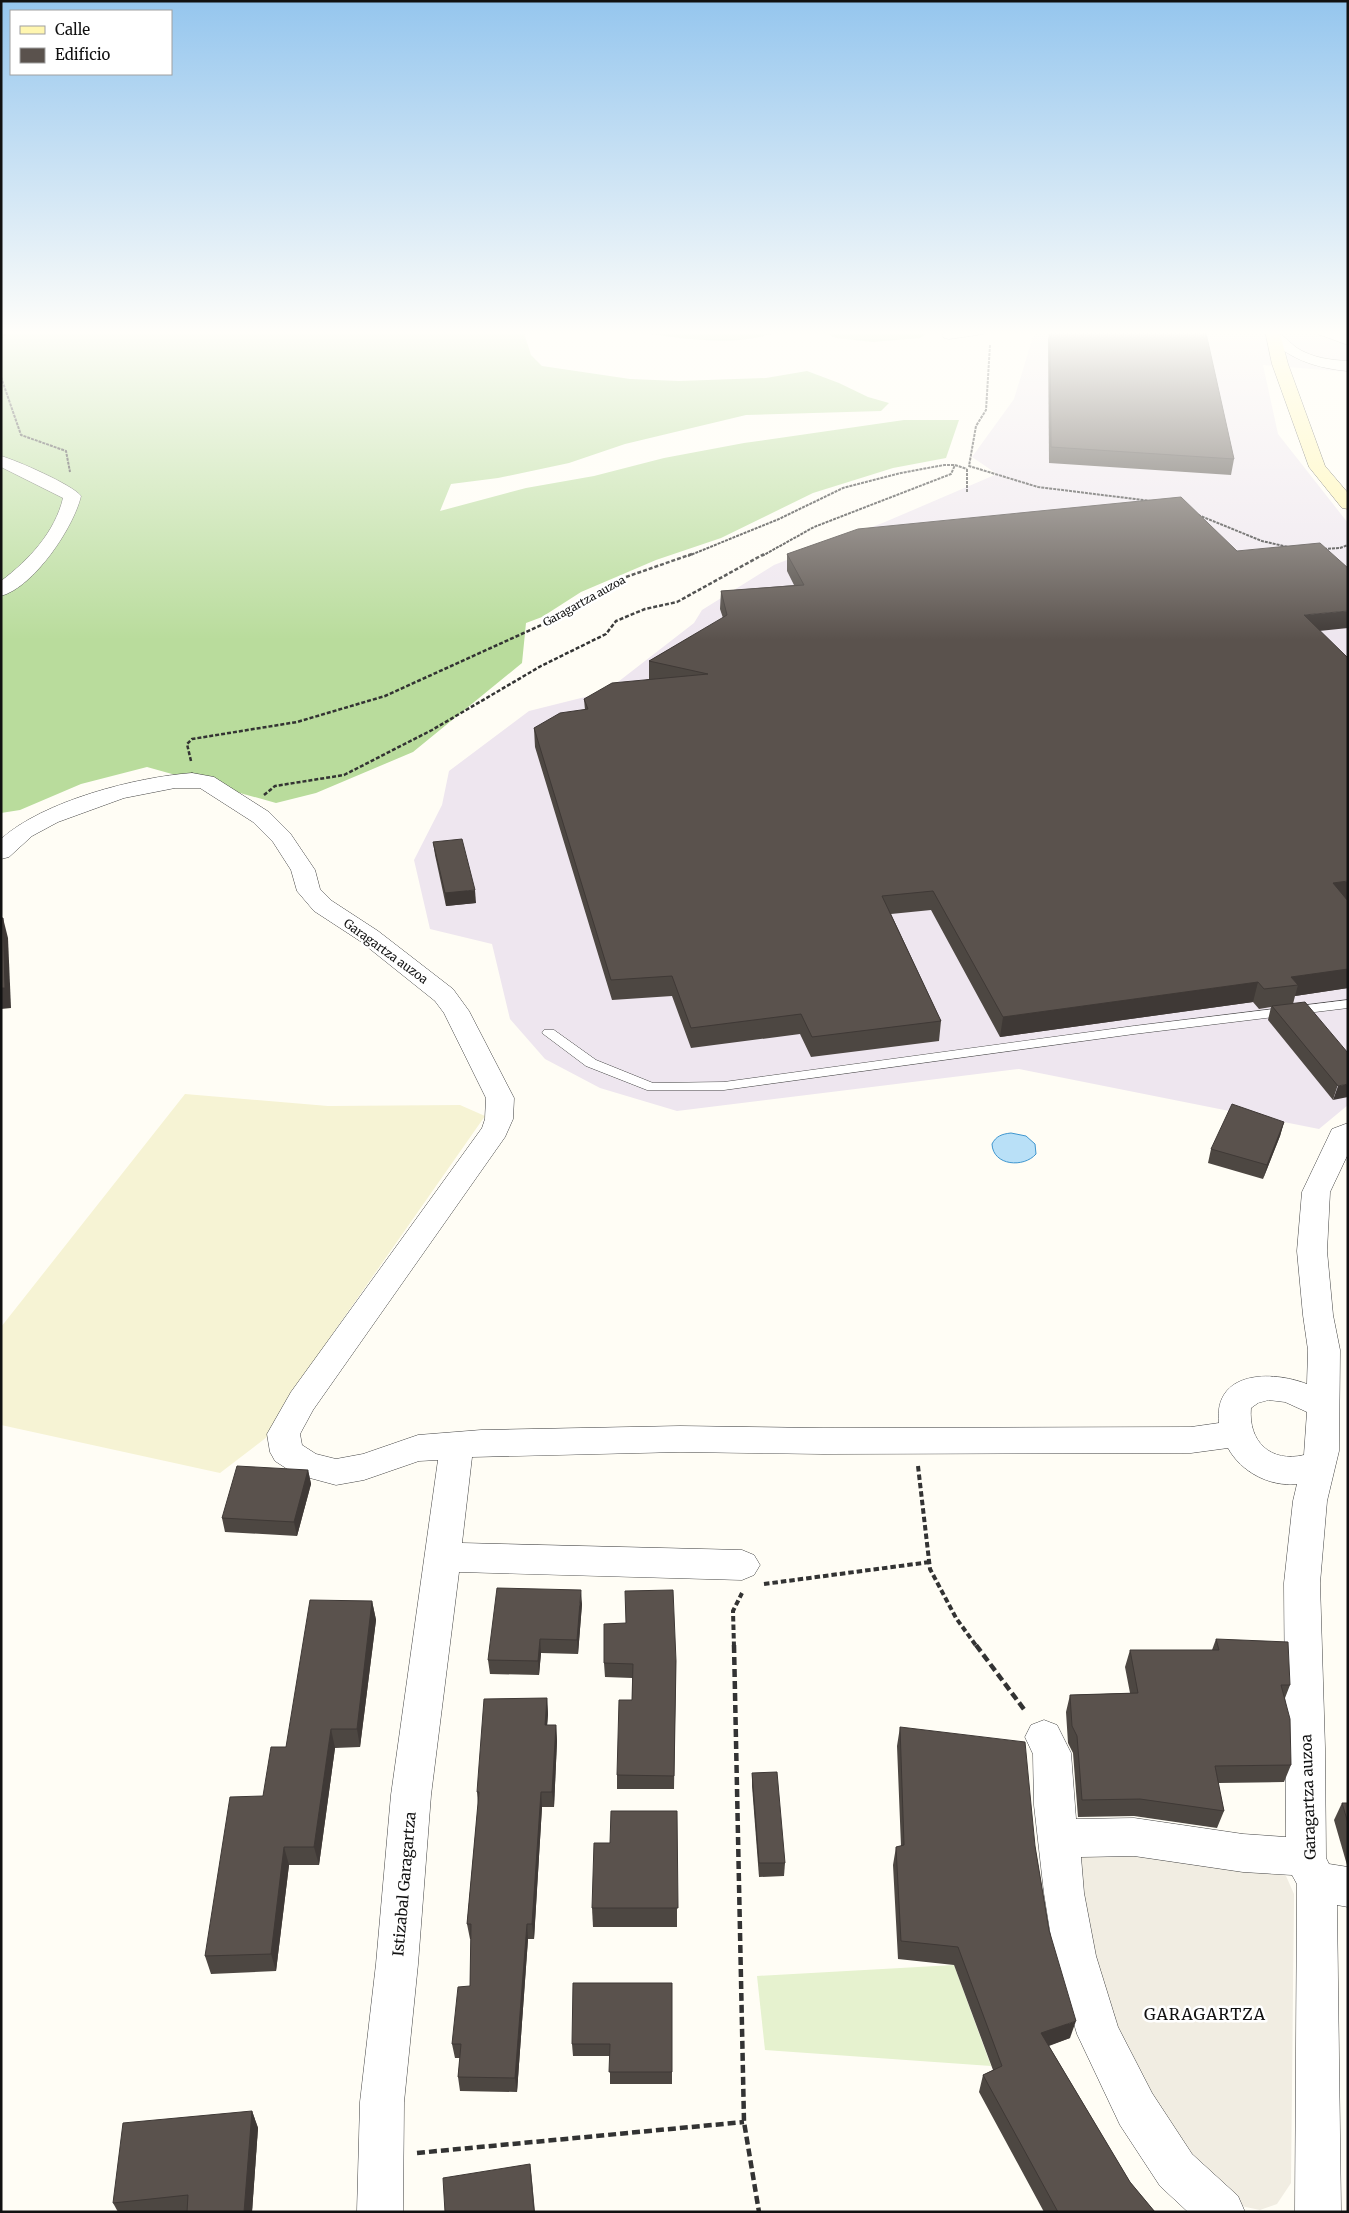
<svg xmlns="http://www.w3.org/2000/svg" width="1349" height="2213" viewBox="0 0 1349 2213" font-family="Merriweather,serif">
	<rect width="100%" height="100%" fill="#fffdf5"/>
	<path fill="#eee6ef" d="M1035,330H1348V372L1263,365L1278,434L1348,523V1105L1319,1129L1019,1069L677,1111L600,1088L545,1059L510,1019L492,944L430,929L414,860L442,805L449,771L529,711L605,692L694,623L702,610L774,565L885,522L997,474L972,457L1014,399Z"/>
	<path fill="#f6f3d4" d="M185,1094L328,1106L460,1105L485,1116L331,1336L267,1437L220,1473L1,1425V1327Z"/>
	<g fill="#b9dc9c">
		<path d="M1,330H528L524,333L531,355L542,366L630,379L679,381L766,378L807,371L839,383L868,397L889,403L881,411L746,415L625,444L569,463L498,478L451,484L440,511L526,488L594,476L664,458L744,443L904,420H959L946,458L893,468L813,493L721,538L656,560L581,592L542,617L526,623L522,663L413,752L316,793L276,803L147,767L81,784L20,810L1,813Z"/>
		<path d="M624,330H783C732,350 676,337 624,330Z"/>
		<path d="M819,330H931L920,338L873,342L836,338Z"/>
	</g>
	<path fill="#e6f2cf" d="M954,1965L991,2066L765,2050L757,1976Z"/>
	<path fill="#f1ede2" d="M1080,1852L1271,1865L1286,1876L1294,1894L1291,2183L1277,2204L1260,2210L1241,2206L1186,2152L1130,2061L1083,1925Z"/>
	<path fill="#b9e0f7" stroke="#3f96cf" d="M1011,1133L1026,1136L1035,1144L1036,1154C1024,1168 993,1166 992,1144C996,1136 1002,1134 1011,1133Z"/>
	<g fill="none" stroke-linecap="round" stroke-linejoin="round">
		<g stroke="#444" stroke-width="1">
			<path id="lane" d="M1348,1000V1008L1134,1034L724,1090H647L586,1066L542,1033L544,1030H554L596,1060L653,1083L724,1082L1134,1026Z"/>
		</g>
		<g stroke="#444" stroke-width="1">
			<g id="street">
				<path d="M955,330H991L984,334L949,339L944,338L942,335L944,332Z"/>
				<path d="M1313,330H1332L1348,336V345L1315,333Z"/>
				<path d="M1274,332C1283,334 1289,342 1297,348C1313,358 1330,360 1348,361V371C1316,368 1292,360 1269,339L1267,336L1269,333Z"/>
				<path d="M1,456C16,460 73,485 81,496C74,527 34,587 1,596V581C29,560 55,532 63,498L1,467Z"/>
				<path d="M192,773L214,777L269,812L290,833L315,870L320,889L332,901L378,931L453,989L469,1011L514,1098L513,1119L505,1137L313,1410L300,1434L302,1445L316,1454L336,1459L363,1454L418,1435L481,1430L680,1426L823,1428L1191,1427L1219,1423C1213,1371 1271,1370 1307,1384L1308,1350L1303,1315L1297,1251L1302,1192L1332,1129L1348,1123V1154L1330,1192L1327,1251L1333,1315L1340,1350L1339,1451L1327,1501L1320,1583L1325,1748L1326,1858L1329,1864L1348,1867V1907L1337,1905L1341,2212H1295L1297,1884L1292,1875L1243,1872L1134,1856L1081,1857L1084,1893L1096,1956L1118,2027L1152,2093L1192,2154L1238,2196L1245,2212H1188L1160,2186L1120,2125L1077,2034L1054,1956L1044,1893L1034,1805L1033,1754L1025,1737L1031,1725L1044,1720L1057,1725L1071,1753L1076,1819L1134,1818L1243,1834L1286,1837L1284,1583L1293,1501L1297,1484C1270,1487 1241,1472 1228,1448L1191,1453L823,1454L680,1452L472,1457L462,1543L742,1550L754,1555L760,1565L754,1575L742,1580L459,1572L431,1795L418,1964L404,2102L403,2212H357L360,2102L376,1964L391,1795L438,1460L419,1461L364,1480L336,1485L295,1474L275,1461L270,1452L267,1434L291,1392L482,1128L485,1119L486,1098L444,1013L435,1001L360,941L314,911L297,891L291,870L273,842L253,822L200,788H175L124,798L58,822L32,836L9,857L1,859V839C43,801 136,777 192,773ZM1269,1400L1285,1402L1307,1412L1304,1455C1271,1463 1248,1442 1251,1408L1258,1403Z"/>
			</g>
		</g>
		<g stroke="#333" stroke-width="1">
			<path id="secondary" d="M1265,330H1279L1288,364L1325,466L1348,493V509L1342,508L1309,467L1272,364Z"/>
		</g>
		<g stroke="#333" stroke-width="2" stroke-dasharray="3 1" stroke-linecap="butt">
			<path d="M1,339L8,330"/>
			<path d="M990,345L986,410L976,426L969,466L1038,487L1151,501"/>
			<path d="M1,377L21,435L66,451L70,472"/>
			<path d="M967,469V492"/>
			<path d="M1198,515L1262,541L1288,547"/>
			<path d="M1324,549L1340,548L1348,545"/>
			<path d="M688,556L779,519L843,488L901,473L944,465H955L967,469"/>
			<path d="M762,556L814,527L951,474L955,465"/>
		</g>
		<g stroke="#333" stroke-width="2.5" stroke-dasharray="4 2" stroke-linecap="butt">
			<path d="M191,761L187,744L192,739L297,722L385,696L559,617L603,588L626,577L692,554"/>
			<path d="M264,795L275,786L344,775L432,730L541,666L606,634L616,621L645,609L677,602L764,554"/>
		</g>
		<g stroke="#333" stroke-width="4" stroke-dasharray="5.5 3" stroke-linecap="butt">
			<path d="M918,1466L930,1569L956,1618L977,1647"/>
			<path d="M764,1584L930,1562"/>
			<path d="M734,1647L733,1611L742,1593"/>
		</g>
		<g stroke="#333" stroke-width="4.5" stroke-dasharray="8 4" stroke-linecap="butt">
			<path d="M734,1645L744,2122L759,2212"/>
			<path d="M976,1645L1026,1712"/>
			<path d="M417,2153L744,2122"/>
		</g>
		<use href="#lane" fill="#fff" fill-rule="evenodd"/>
		<use href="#street" fill="#fff" fill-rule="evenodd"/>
		<use href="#secondary" fill="#fff6b0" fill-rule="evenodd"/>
	</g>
	<g fill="#4d4742">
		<path d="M1050,330H1142L1234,459L1231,475L1049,463L1048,339Z"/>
		<path d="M787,554L1320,631L1347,900L1348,901V988L1295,996L1293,1004L1348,1053L1333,1100L1268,1020L1271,1007L1259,1009L1253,1002L1000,1037L931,910L891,914L941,1021L939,1041L811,1057L800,1034L691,1048L672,996L612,1000L535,747L534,728L585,710L584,699L649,679V661L723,618L720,609L721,591L794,585L787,571Z"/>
		<path d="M433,842L476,903L446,906L435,855Z"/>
		<path d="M1284,1122L1280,1136L1263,1179L1208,1163L1211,1149Z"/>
		<path d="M308,1470L311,1484L297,1536L225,1532L222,1518Z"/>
		<path d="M372,1601L376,1620L360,1747L335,1748L319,1865H289L276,1971L211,1974L205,1956L263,1796L286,1747Z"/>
		<path d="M582,1604L578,1654L541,1653L539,1675L490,1674L488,1660Z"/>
		<path d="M1216,1639L1290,1685L1285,1698L1291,1765L1284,1782L1218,1783L1224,1811L1217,1828L1134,1816L1078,1817L1073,1753L1068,1743L1066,1712L1070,1695L1130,1693L1125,1667L1130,1650H1212Z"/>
		<path d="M676,1661L674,1789H617V1775L632,1700V1678L605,1677L604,1663Z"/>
		<path d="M547,1698L548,1714L547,1725H556L557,1741L554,1807H542L534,1939H528L517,2092L460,2091L458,2077L460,2058H455L452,2044L470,1986L471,1939H470L467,1924L478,1805L477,1792Z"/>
		<path d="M900,1727L1035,1846L1049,1930L1070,2038L1049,2046L1130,2182L1155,2212H1044L979,2092L983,2075L993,2070L954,1965L898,1959L893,1865L896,1847L901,1846L897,1746Z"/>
		<path d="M752,1773L785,1863L784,1876L759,1877L752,1786Z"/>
		<path d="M1342,1803H1348V1866L1347,1865L1334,1820Z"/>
		<path d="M677,1811V1927H593L592,1908L610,1843Z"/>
		<path d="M672,1983V2084H610V2056H573L572,2044Z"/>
		<path d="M252,2111L258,2128L252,2212H118L113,2203Z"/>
	</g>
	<g fill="#3f3936">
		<path d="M1348,611V628L1300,633L1304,615Z"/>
		<path d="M1348,881V899L1328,902L1333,883Z"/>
		<path d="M475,890L476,903L446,906L445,893Z"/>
		<path d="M3,918L8,938L11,1008L1,1009Z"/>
		<path d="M1348,969V988L1295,996L1298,985L1291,977Z"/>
		<path d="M1258,982L1253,1002L1000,1037L1003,1017Z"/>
		<path d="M1348,1084V1097L1333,1100L1338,1086Z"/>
		<path d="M1284,1122L1280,1136L1263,1179L1267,1165Z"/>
		<path d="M308,1470L311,1484L297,1536L294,1522Z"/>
		<path d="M581,1590L582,1604L578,1654L577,1640Z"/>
		<path d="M372,1601L376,1620L360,1747L357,1729Z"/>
		<path d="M540,1639L541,1653L539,1675L538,1661Z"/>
		<path d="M547,1698L548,1714L546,1741L545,1725Z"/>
		<path d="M556,1725L557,1741L554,1807L552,1792Z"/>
		<path d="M331,1729L335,1748L319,1865L314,1847Z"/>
		<path d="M541,1792L542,1807L534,1939L532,1924Z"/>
		<path d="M284,1847L289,1865L276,1971L271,1954Z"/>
		<path d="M527,1924L528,1939L517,2092L515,2078Z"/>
		<path d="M1076,2021L1070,2038L1036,2050L1041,2033Z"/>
		<path d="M252,2111L258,2128L252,2212H244Z"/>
		<path d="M530,2164L532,2181L535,2212H534Z"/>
	</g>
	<g fill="#5a524d" stroke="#3f3936">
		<path d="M1050,330H1142L1206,333L1234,459L1051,447Z"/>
		<path d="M1181,497L1237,551L1320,543L1348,568V611L1304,615L1348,658V881L1333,883L1348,901V969L1291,977L1298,985L1264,989L1258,982L1003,1017L933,891L882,896L941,1021L812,1037L801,1014L691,1028L672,976L611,980L534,728L560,713L588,709L584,699L612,683L708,674L649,661L727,615L721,591L804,585L787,554L858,529Z"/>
		<path d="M462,839L475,890L445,893L433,842Z"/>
		<path d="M1,918H3L5,988H1Z"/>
		<path d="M1305,1002L1348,1053V1084L1338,1086L1272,1006Z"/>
		<path d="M1232,1104L1284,1122L1267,1165L1211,1149Z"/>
		<path d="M237,1466L308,1470L294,1522L222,1518Z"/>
		<path d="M497,1588L581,1590L577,1640L540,1639L538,1661L488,1660Z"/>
		<path d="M673,1590L676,1661L674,1776L617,1775L619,1700H632L633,1664L604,1663V1624L626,1623L625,1591Z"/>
		<path d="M310,1600L372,1601L357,1729H331L314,1847H284L271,1954L205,1956L230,1797L263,1796L271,1747H286Z"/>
		<path d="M1216,1639L1288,1642L1290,1685H1281L1290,1719L1291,1765L1215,1766L1224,1811L1140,1799L1082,1800L1077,1736L1072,1726L1070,1695L1138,1693L1130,1650H1219Z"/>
		<path d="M547,1698L545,1725H556L552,1792H541L532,1924H527L515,2078L458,2077L461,2044H452L458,1987L470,1986L471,1924H467L479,1792H477L484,1699Z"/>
		<path d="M900,1727L1025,1742L1035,1846L1049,1930L1076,2021L1041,2033L1130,2182L1155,2212H1058L983,2075L1002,2066L958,1947L901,1941L896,1847L904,1845Z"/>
		<path d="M777,1772L785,1863H759L752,1773Z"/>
		<path d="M1342,1803H1348V1823Z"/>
		<path d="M611,1811H677L678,1908H592L594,1843H610Z"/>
		<path d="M573,1983H672V2072H609L610,2044H572Z"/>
		<path d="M252,2111L244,2212H187L188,2195L113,2203L123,2123Z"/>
		<path d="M530,2164L534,2212H445L443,2178Z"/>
	</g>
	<linearGradient id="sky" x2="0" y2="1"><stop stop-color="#95c6ee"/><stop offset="0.52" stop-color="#fffefa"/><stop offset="1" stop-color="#fffefa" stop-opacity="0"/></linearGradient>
	<rect width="1349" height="640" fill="url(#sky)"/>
	<g text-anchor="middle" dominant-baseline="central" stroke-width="5" stroke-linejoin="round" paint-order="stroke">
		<g font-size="11" fill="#111" stroke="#fff">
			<text transform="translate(584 601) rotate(-29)">Garagartza auzoa</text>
		</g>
		<g font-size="12" fill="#111" stroke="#fff">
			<text transform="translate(386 951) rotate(36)">Garagartza auzoa</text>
		</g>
		<g font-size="15" fill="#111" stroke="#fff">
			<text transform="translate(1308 1797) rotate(-92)">Garagartza auzoa</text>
			<text transform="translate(404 1884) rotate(-85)">Istizabal Garagartza</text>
		</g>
		<g font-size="16" letter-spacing="1" fill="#111" stroke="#fff">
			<text x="1205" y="2014">GARAGARTZA</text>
		</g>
	</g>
	<rect width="1349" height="2213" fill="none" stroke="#111111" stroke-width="5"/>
	<rect x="10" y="10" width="162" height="65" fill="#ffffff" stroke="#a0a0a0"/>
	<rect x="20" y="26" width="25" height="8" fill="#fff6b0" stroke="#a0a0a0"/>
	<text x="55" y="35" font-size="15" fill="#111111">Calle</text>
	<rect x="20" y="48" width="25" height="15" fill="#5a524d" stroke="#a0a0a0"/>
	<text x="55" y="60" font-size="15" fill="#111111">Edificio</text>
</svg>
